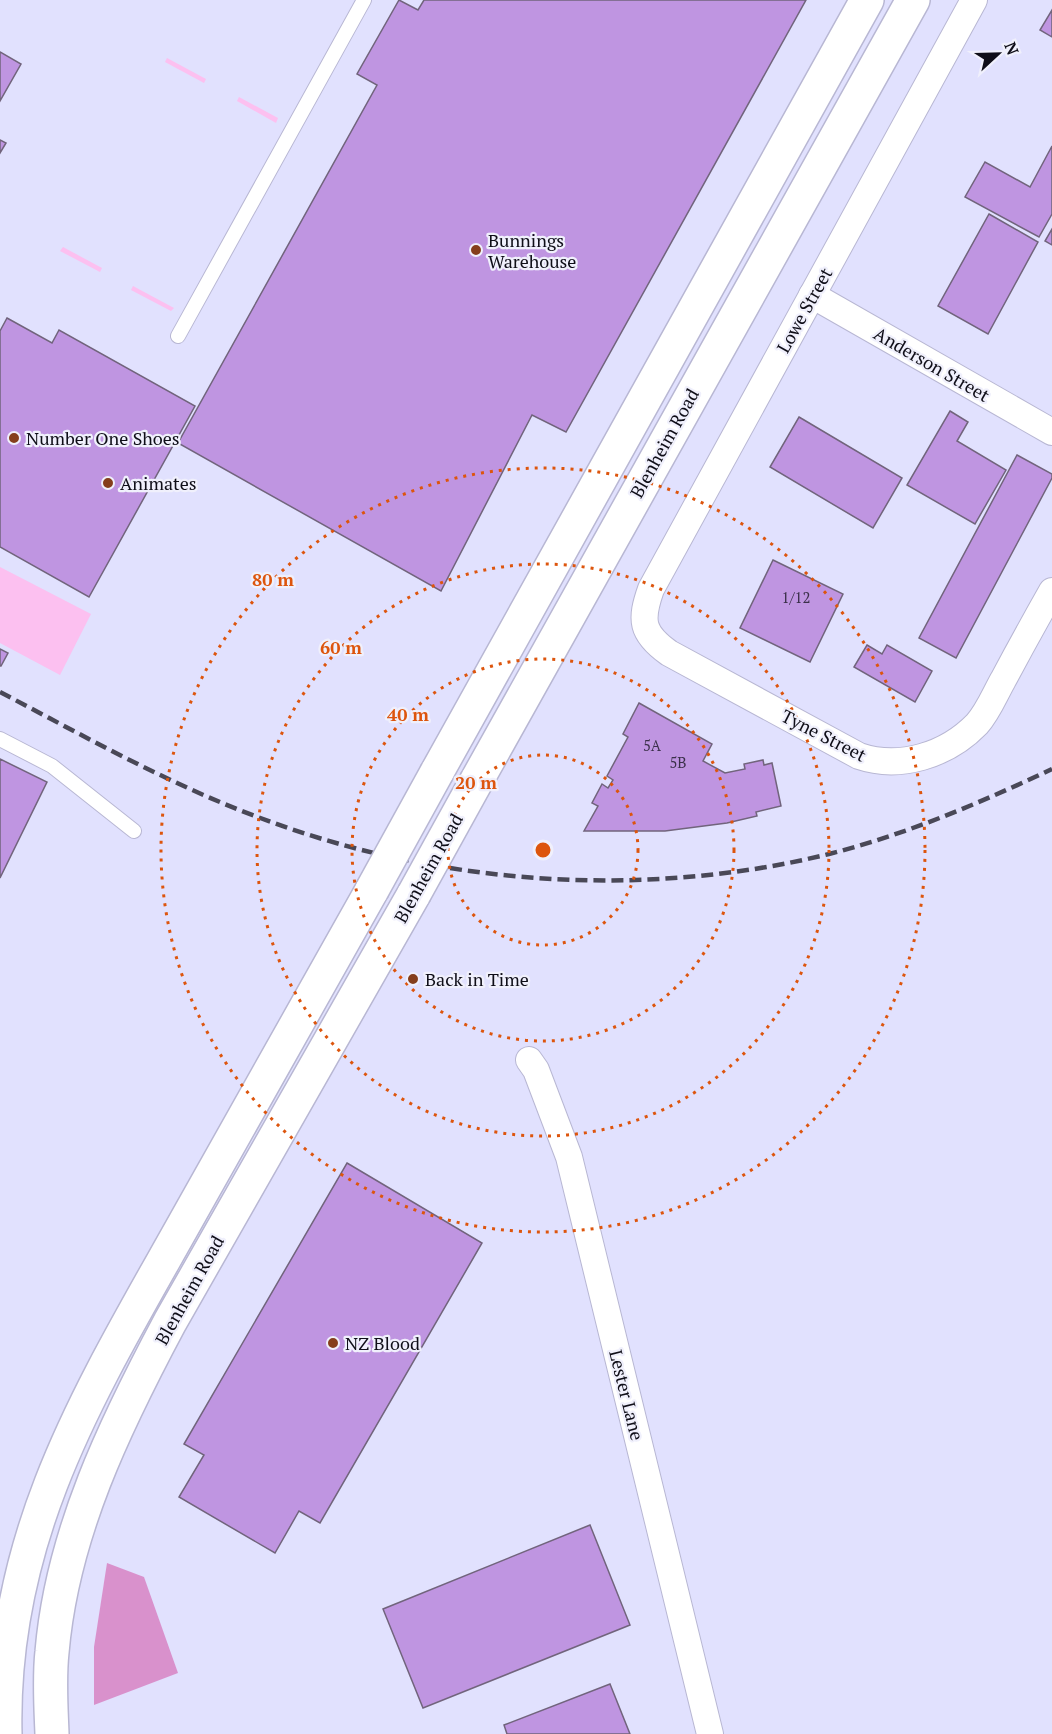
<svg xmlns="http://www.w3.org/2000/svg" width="1052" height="1734" viewBox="0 0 1052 1734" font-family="'PT Serif',serif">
	<rect width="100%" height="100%" fill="#e1e1fe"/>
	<g fill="#fcc0f0">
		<path d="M167,58L206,79L204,83L165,62Z"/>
		<path d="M239,97L278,118L276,123L237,101Z"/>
		<path d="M63,247L102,268L100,272L60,251Z"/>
		<path d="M133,286L174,308L171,311L131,290Z"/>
		<path d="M0,567L91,614L60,675L0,643Z"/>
	</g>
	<path fill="#d991cc" d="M107,1563L144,1577L178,1673L94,1705V1647Z"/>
	<g fill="#bf95e1" stroke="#71647c" stroke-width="1.5">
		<path d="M399,0L418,10L424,0H806L566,432L532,415L441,591L178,443L377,85L357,74Z"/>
		<path d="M1052,10V37L1040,30Z"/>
		<path d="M0,52L21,64L0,101Z"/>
		<path d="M0,140L6,143L0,153Z"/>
		<path d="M1052,146V214L1039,237L965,197L985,162L1030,187Z"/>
		<path d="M989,214L1038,242L988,334L938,306Z"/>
		<path d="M1052,229V245L1045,241Z"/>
		<path d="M7,318L52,343L59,330L195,406L89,597L0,547V331Z"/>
		<path d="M950,411L968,422L957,441L1006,470L975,524L907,485Z"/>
		<path d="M799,417L902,478L873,528L770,467Z"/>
		<path d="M1017,455L1052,474V478L956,658L919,638Z"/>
		<path d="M773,560L843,594L810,662L740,628Z"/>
		<path d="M867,645L882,654L887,645L932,671L915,702L854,667Z"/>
		<path d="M0,649L8,653L1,666H0Z"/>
		<path d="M639,703L712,744L703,761L725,773L745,769L744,764L763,760L764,765L772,763L781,806L756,812L757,816L727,823L665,831H584L598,806L592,803L602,784L608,788L613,780L607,776L628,737L623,734Z"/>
		<path d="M0,759L47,782L0,878Z"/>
		<path d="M347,1163L482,1243L320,1523L299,1511L275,1553L179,1497L204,1455L184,1444Z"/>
		<path d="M590,1525L630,1625L423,1708L383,1609Z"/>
		<path d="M610,1684L630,1734H507L504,1725Z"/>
	</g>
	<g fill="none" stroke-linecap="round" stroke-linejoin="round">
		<g stroke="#b8b7d3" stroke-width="16">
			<g id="lane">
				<path d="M178,336L364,0"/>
				<path d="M0,739L52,766L134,831"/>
			</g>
		</g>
		<g stroke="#b8b7d3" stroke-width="28">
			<g id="street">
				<path d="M974,0L651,589C640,620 641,633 669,653L859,756C900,770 947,755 977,724C988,712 995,694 1003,680C1019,650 1035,621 1052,591"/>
				<path d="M812,295L1052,432"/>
				<path d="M529,1060L536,1070L569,1157L710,1734"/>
			</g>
		</g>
		<g stroke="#b8b7d3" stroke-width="36">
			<g id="primary">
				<path d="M437,772L867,0"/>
				<path d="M477,780L913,0"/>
				<path d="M5,1734C0,1532 94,1385 188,1217C249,1108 310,999 372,890"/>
				<path d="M52,1734C51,1707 49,1679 52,1652C62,1534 115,1425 170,1322L414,894"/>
			</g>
		</g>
		<use href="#lane" stroke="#fff" stroke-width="14"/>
		<use href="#street" stroke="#fff" stroke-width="26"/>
		<use href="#primary" stroke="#fff" stroke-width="33"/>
		<path stroke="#494857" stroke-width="4.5" stroke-dasharray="12 6" stroke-linecap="butt" d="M0,692C84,736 167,783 255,816C434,885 642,900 829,854C907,834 980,803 1052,769"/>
		<g stroke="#b8b7d3" stroke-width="36" stroke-linecap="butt">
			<g id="primary-bridge">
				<path d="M372,890L437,772"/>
				<path d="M414,894L477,780"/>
			</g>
		</g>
		<use href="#primary-bridge" stroke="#fff" stroke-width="33"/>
	</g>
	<g fill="none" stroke="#dd550d" stroke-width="3" stroke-dasharray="3 6">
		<circle cx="543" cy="850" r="95"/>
		<circle cx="543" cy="850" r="191"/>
		<circle cx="543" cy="850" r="286"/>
		<circle cx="543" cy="850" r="382"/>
	</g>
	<g fill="#853e1c" stroke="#f0f0fc" stroke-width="2">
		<circle cx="476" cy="250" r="6"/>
		<circle cx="14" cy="438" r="6"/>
		<circle cx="108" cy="483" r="6"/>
		<circle cx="413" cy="979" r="6"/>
		<circle cx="333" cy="1343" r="6"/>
	</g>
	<g text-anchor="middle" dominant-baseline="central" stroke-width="4.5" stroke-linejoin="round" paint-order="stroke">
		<g font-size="15" fill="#3b304a">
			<text x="796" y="597">1/12</text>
			<text x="652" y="745">5A</text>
			<text x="678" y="762">5B</text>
		</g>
		<g font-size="18" fill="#0f0e18" stroke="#f0f0fc" text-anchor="start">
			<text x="488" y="240">Bunnings<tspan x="488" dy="21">Warehouse</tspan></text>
			<text x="26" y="438">Number One Shoes</text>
			<text x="120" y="483">Animates</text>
			<text x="425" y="979">Back in Time</text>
			<text x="345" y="1343">NZ Blood</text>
		</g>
		<g font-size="18" fill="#0f0e18" stroke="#f0f0fc">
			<text transform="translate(804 310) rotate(-61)">Lowe Street</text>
			<text transform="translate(932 364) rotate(30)">Anderson Street</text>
			<text transform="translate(664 443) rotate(-61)">Blenheim Road</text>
			<text transform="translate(824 735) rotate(27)">Tyne Street</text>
			<text transform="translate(428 868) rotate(-61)">Blenheim Road</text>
			<text transform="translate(189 1290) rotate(-61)">Blenheim Road</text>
			<text transform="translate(627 1395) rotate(76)">Lester Lane</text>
		</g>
	</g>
	<circle cx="543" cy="850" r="9" fill="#dd550d" stroke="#f0f0fc" stroke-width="3"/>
	<g font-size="18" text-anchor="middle" font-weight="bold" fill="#dd550d" stroke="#f0f0fc" stroke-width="4.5" stroke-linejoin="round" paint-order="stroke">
		<text x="273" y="586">80 m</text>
		<text x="341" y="654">60 m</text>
		<text x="408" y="721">40 m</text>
		<text x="476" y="789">20 m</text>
	</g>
	<g transform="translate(998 54) rotate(68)" stroke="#f0f0fc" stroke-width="4.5" paint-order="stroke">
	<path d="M0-4.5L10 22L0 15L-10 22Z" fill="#0f0e18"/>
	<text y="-9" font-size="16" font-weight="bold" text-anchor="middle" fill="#0f0e18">N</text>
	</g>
</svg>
